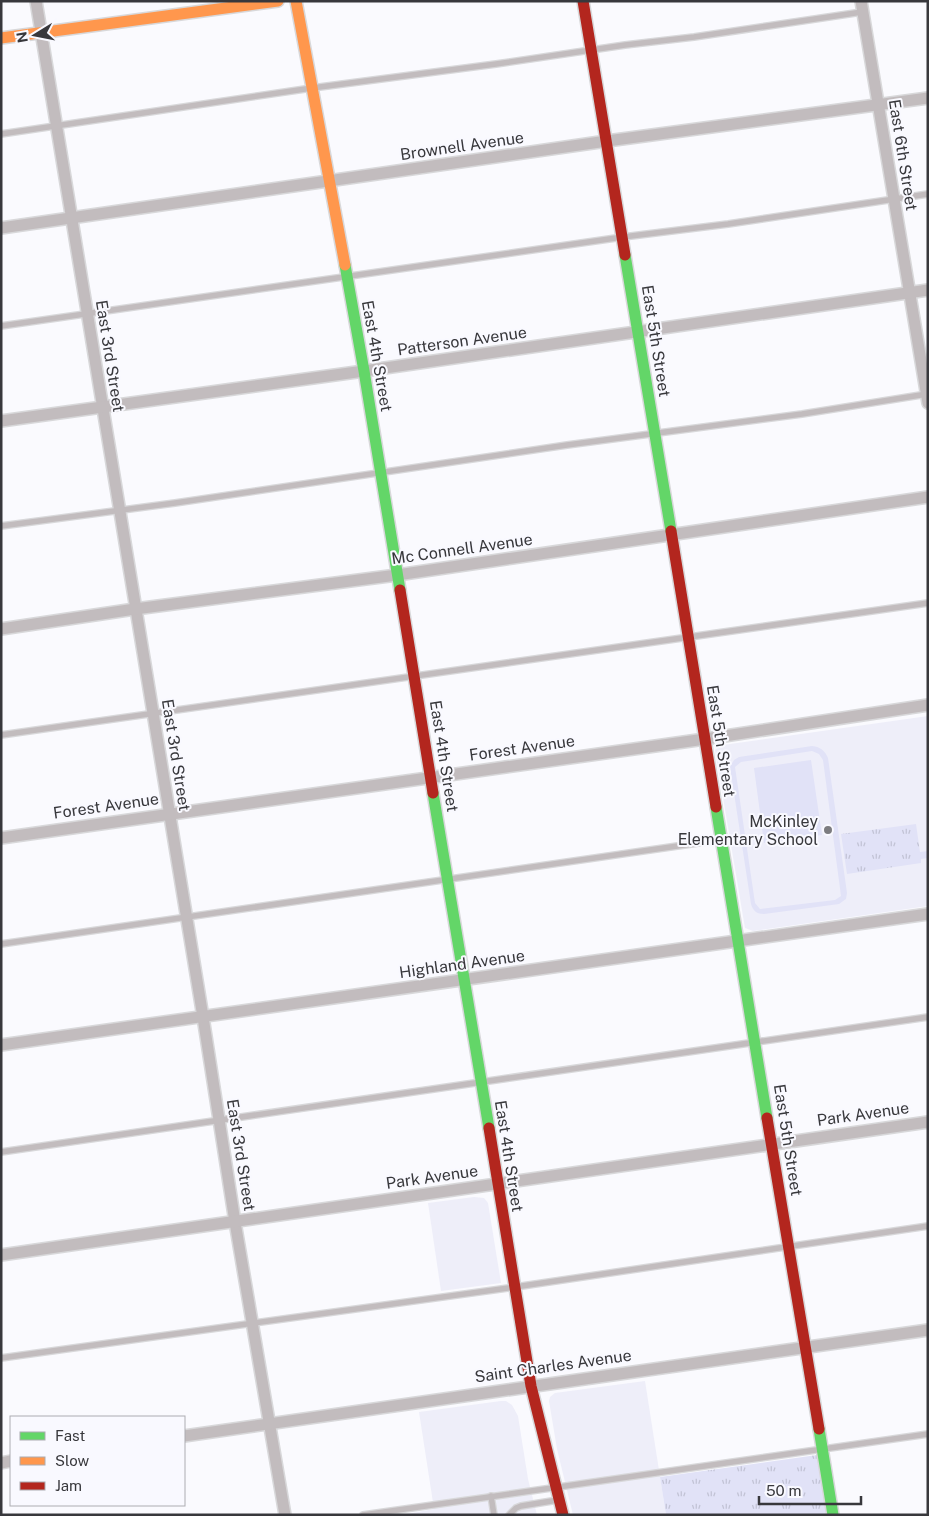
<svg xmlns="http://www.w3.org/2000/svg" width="929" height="1516" viewBox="0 0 929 1516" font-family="'Public Sans',sans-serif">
	<defs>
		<pattern id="grass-tufts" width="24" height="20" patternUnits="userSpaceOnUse" patternTransform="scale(1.25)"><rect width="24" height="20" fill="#e1e2f7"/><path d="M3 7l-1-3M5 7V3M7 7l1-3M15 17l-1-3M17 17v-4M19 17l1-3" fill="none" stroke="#c2c3d5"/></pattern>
	</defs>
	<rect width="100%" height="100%" fill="#fafafe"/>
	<g fill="#eeeef9">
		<path d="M928,716V906L753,931L745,928L715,750L717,748L723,745Z"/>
		<path d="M474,1197L484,1198L488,1203L501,1283L441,1291L428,1203Z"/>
		<path d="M645,1381L666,1515H573L557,1449L549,1401L550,1397L555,1393Z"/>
		<path d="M501,1401H506L512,1405L518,1416L528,1479L537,1515H401L434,1509L419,1412Z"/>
	</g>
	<g fill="url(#grass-tufts)">
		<path d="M916,824L920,852L928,851V858L921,859V863L847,874L841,834Z"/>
		<path d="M817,1455L827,1515H666L660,1477Z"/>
	</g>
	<g fill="#e1e2f7" fill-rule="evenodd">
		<path d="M812,746C821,747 825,751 828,758L847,893L846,899L839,904L764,914C757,914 753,911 751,904L730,767L734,760L739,757ZM812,751L819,754L823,760L841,896L835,900L760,909L755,903L735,767L741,762Z"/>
		<path d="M811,760L822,835L764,843L754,768Z"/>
	</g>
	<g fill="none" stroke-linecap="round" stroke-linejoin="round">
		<g stroke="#d8d8da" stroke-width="8">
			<g id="lane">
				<path d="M1,134L312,88L496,64L625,45L694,37L862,12"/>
				<path d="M1,326L623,237L728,224L928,194"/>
				<path d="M1,526L175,503L567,445L802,414L927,394"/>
				<path d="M1,735L928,603"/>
				<path d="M1,944L719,840"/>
				<path d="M1,1152L928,1017"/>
				<path d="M1,1358L515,1287L928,1226"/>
				<path d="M491,1496L494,1515"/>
				<path d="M363,1515L928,1434"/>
				<path d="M509,1515L516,1508L521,1506L558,1500"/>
			</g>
		</g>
		<g stroke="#d8d8da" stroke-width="14">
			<g id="street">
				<path d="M36,1L203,1017L235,1222L285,1515"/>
				<path d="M861,1L928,403"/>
				<path d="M1,228L607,141L928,98"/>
				<path d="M1,421L364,371L928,290"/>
				<path d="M1,629L135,609L397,575L928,497"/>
				<path d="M1,838L705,739L928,705"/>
				<path d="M1,1045L928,914"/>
				<path d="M1,1255L928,1122"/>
				<path d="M184,1436L928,1330"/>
				<path d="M1,1463L11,1461"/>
			</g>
		</g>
		<g stroke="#d8d8da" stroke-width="14">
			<g id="fast">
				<path d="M625,255L671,531"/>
				<path d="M345,265L364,371L400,590"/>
				<path d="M433,793L489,1128"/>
				<path d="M716,807L767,1118"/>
				<path d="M819,1429L833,1515"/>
			</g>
		</g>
		<g stroke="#d8d8da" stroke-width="14">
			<g id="slow">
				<path d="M296,1L345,265"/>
				<path d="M1,38L278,1"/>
			</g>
		</g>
		<g stroke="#d8d8da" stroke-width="14">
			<g id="jam">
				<path d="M583,1L625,255"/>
				<path d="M671,531L716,807"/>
				<path d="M400,590L433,793"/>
				<path d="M767,1118L819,1429"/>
				<path d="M489,1128L531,1386L563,1515"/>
			</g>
		</g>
		<use href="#lane" stroke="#c2bcbe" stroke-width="5.5"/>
		<use href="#street" stroke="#c2bcbe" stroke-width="11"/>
		<use href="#fast" stroke="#63d668" stroke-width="11"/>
		<use href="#slow" stroke="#ff974d" stroke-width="11"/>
		<use href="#jam" stroke="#b3261e" stroke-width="11"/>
	</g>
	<circle fill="#7c7c80" stroke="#f9f9ff" stroke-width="2" cx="828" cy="830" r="5"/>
	<g text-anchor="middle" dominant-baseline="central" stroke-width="4" stroke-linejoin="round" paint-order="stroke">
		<g font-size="16" fill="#38383c" stroke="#f9f9ff">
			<text transform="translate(462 146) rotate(-8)">Brownell Avenue</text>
			<text transform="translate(903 155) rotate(81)">East 6th Street</text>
			<text transform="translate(462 341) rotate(-8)">Patterson Avenue</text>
			<text transform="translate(656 341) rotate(81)">East 5th Street</text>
			<text transform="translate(110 356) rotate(81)">East 3rd Street</text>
			<text transform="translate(377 356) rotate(80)">East 4th Street</text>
			<text transform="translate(462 549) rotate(-8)">Mc Connell Avenue</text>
			<text transform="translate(721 741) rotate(81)">East 5th Street</text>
			<text transform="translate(522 748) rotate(-8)">Forest Avenue</text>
			<text transform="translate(176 755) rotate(81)">East 3rd Street</text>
			<text transform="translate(444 756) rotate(81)">East 4th Street</text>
			<text transform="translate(106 806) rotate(-8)">Forest Avenue</text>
			<text transform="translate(462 964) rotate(-8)">Highland Avenue</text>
			<text transform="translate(863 1114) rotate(-8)">Park Avenue</text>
			<text transform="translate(788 1140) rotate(81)">East 5th Street</text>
			<text transform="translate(241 1155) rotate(81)">East 3rd Street</text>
			<text transform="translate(509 1156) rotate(81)">East 4th Street</text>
			<text transform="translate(432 1177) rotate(-8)">Park Avenue</text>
			<text transform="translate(553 1366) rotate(-8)">Saint Charles Avenue</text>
		</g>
		<g font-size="16" fill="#38383c" stroke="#f9f9ff" text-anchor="end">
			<text x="818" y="821">McKinley<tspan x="818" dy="18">Elementary School</tspan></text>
		</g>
	</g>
	<rect width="929" height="1516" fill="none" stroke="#38383c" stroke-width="5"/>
	<rect x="10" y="1416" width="175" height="90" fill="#f9f9ff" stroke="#acacb1"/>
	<rect x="20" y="1432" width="25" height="8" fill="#63d668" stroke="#acacb1"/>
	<text x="55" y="1441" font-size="15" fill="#38383c">Fast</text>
	<rect x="20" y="1457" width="25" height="8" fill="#ff974d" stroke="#acacb1"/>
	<text x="55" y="1466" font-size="15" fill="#38383c">Slow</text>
	<rect x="20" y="1482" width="25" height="8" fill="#b3261e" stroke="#acacb1"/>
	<text x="55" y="1491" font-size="15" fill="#38383c">Jam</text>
	<g transform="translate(35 35) rotate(260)" stroke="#f9f9ff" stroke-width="4" paint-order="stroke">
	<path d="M0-4L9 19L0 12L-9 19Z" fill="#38383c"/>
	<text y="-8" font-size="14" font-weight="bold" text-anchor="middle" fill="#38383c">N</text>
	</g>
	<path d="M759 1496v8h102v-8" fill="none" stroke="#38383c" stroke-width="2.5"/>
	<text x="766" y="1496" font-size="15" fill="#38383c" stroke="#f9f9ff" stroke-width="4" paint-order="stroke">50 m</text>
</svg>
